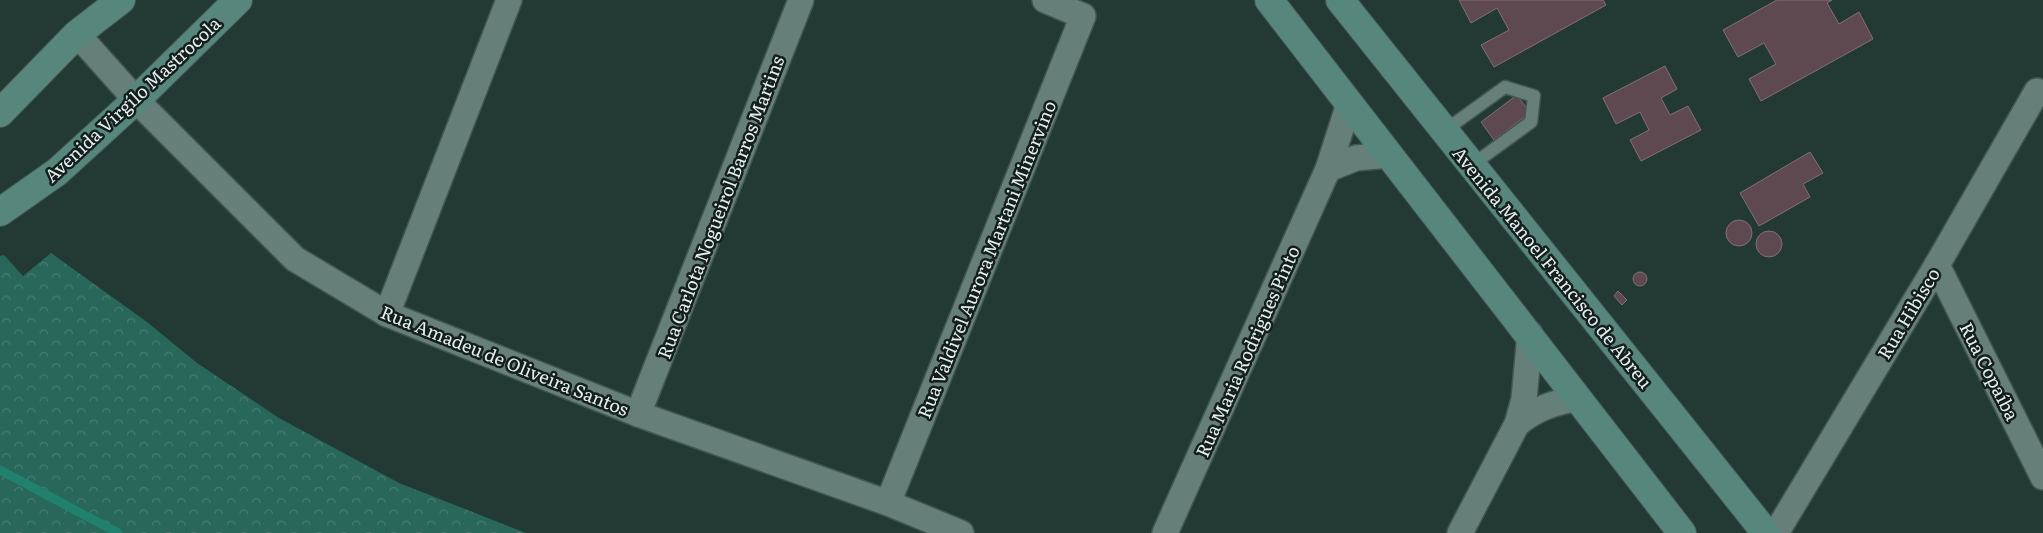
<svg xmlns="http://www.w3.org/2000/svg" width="2043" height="533" viewBox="0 0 2043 533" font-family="Literata,serif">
	<defs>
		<pattern id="forest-crowns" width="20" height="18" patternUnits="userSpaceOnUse" patternTransform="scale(1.25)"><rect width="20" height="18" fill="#28675a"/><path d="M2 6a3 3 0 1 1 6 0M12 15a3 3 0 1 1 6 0" fill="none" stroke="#477d72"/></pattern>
	</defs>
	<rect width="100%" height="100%" fill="#233934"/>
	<path fill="url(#forest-crowns)" d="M51,253L147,322L197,363L279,418L399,483L526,533H0V256L4,255L23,276Z"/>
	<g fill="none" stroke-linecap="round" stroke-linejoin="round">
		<path stroke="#20816f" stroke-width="9" d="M0,470L118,533"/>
	</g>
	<g fill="#5e4951" stroke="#856f77">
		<path d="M1459,0H1603L1606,5L1494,67L1481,45L1509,30L1497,8L1471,23Z"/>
		<path d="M1777,0H1832L1827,3L1839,24L1859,12L1873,39L1761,101L1749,79L1776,64L1764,43L1738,57L1723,30Z"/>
		<path d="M1665,66L1677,89L1661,98L1670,115L1688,106L1701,130L1641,161L1630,140L1649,130L1640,112L1616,124L1603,98Z"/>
		<path d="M1517,95L1530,113L1494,140L1481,122Z"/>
		<path d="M1810,152L1823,173L1803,184L1810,197L1759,226L1740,193Z"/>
		<circle cx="1739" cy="233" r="13"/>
		<circle cx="1769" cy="244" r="13"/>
		<circle cx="1640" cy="279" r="7"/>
		<path d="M1618,291L1627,300L1622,305L1614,296Z"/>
	</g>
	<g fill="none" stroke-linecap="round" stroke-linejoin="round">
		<g stroke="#425651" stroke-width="15">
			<path id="lane" d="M1444,131L1505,87L1534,96L1531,122L1472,165"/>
		</g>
		<g stroke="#425651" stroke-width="28">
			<g id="street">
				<path d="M77,34L136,100L295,259L387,314L638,414L888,503L961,533"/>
				<path d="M1328,169L1356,158L1389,155"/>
				<path d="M1937,265L2043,477"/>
				<path d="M387,314L509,0"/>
				<path d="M638,414L801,0"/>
				<path d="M1517,424C1537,408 1553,403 1578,398"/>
				<path d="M888,503L1083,16L1045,0"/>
				<path d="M1165,533L1328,169L1349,104"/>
				<path d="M1460,533L1517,424L1524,399L1530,334"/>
				<path d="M1776,533L1937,265L2037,91"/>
			</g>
		</g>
		<g stroke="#425651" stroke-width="30">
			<g id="secondary">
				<path d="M1269,0L1682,533"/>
				<path d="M1340,0L1766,533"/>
				<path d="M0,113L77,34L121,0"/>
				<path d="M0,212L57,172L136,100L238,0"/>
			</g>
		</g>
		<use href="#lane" stroke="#677f79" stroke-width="12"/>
		<use href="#street" stroke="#677f79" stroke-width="25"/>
		<use href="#secondary" stroke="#57867c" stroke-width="28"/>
	</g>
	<g text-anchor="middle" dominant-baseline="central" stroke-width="5" stroke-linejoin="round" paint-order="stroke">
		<g font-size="18" fill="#e2efec" stroke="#141e1c">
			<text transform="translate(132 99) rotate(-43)">Avenida Virgílo Mastrocola</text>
			<text transform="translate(720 207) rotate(-69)">Rua Carlota Nogueirol Barros Martins</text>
			<text transform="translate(986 259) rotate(-68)">Rua Valdivel Aurora Martani Minervino</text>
			<text transform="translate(1553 267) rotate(51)">Avenida Manoel Francisco de Abreu</text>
			<text transform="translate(1908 313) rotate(-59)">Rua Hibisco</text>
			<text transform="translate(1247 351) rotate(-66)">Rua Maria Rodrigues Pinto</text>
			<text transform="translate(505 360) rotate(22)">Rua Amadeu de Oliveira Santos</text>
			<text transform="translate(1990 371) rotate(63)">Rua Copaíba</text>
		</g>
	</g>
</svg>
